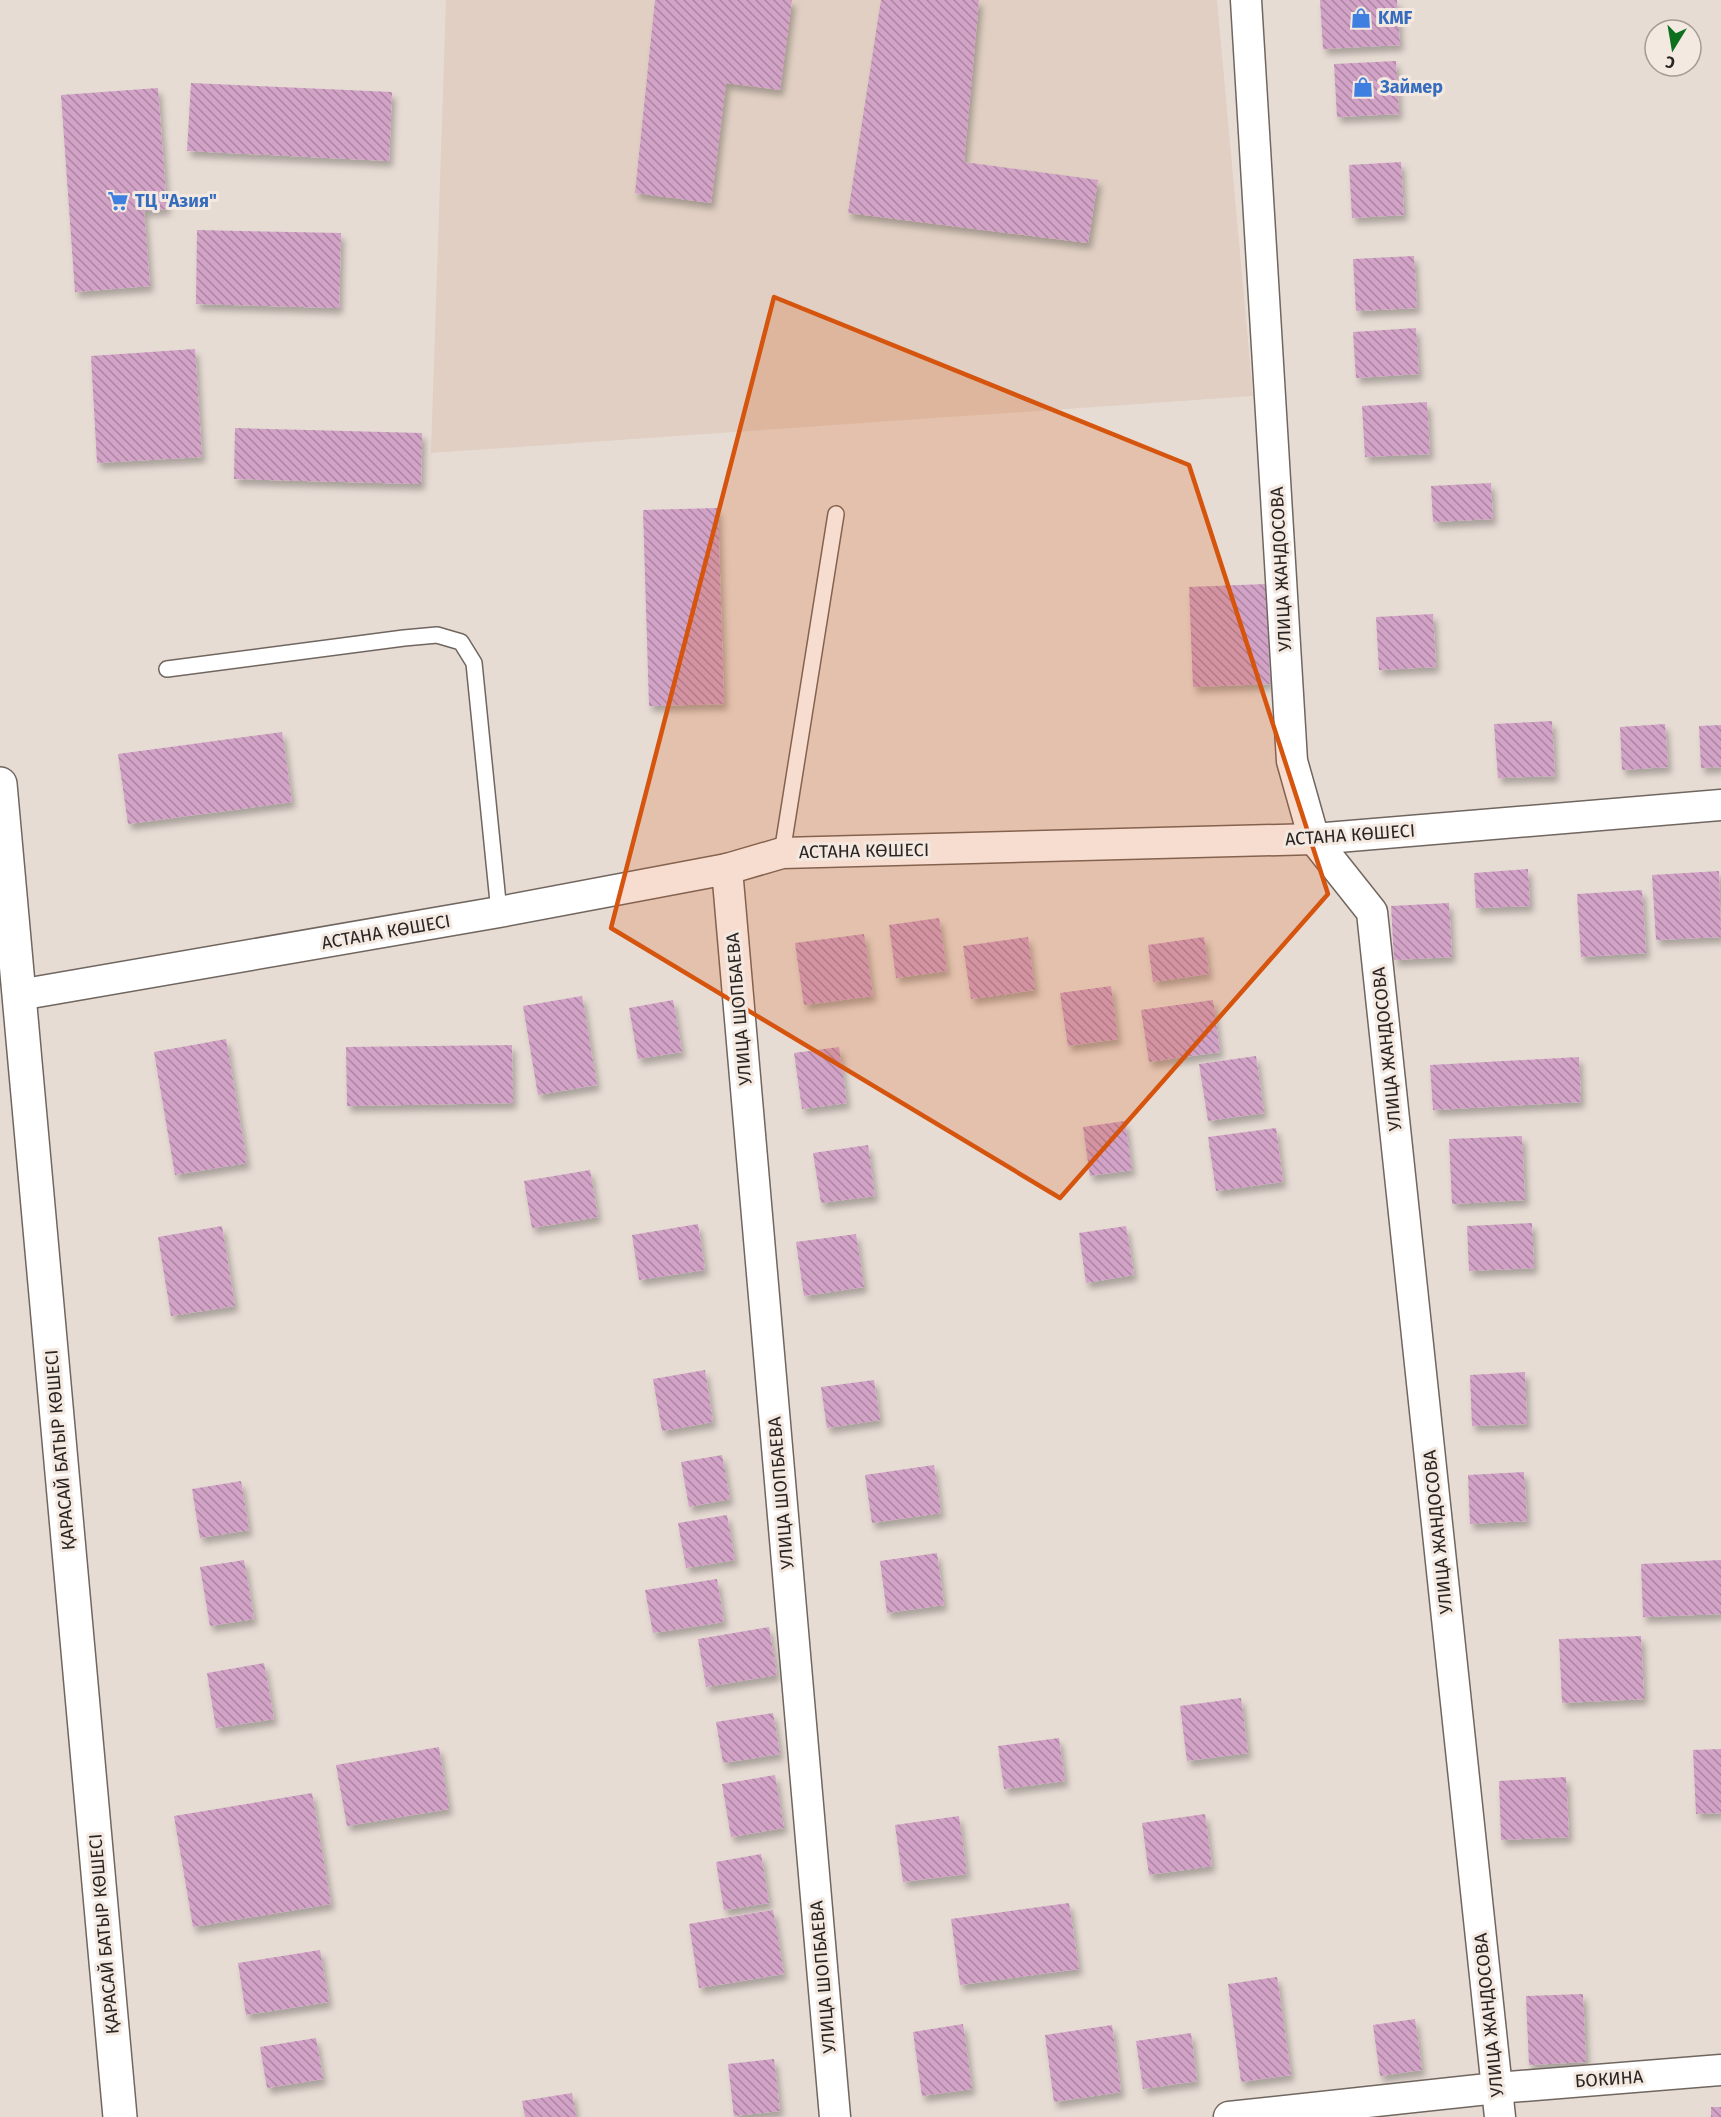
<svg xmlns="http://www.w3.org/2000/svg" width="1721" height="2117" viewBox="0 0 1721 2117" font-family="'Fira Sans',sans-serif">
	<defs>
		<pattern id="building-back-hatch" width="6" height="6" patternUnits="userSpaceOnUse" patternTransform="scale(1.5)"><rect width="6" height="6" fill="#d2a3c7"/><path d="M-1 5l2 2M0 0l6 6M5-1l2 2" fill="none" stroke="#ab85a1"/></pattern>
		<filter id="shadow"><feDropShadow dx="3.5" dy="6" stdDeviation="3" flood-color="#0004"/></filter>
	</defs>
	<rect width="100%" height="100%" fill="#e7dcd4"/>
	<path fill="#e0cfc2" d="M446,0H1217L1253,396L431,453Z"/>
	<g fill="url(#building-back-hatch)" filter="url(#shadow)">
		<path d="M655,0H792L780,90L726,83L711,203L635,193Z"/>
		<path d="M881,0H979L964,162L1098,180L1088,243L848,213Z"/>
		<path d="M1320,0H1397L1400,45L1323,49Z"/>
		<path d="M1396,61L1399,114L1337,117L1334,64Z"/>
		<path d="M191,83L392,92L389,161L187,151Z"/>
		<path d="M158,88L167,209L144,211L150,286L75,292L61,95Z"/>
		<path d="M1401,162L1404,215L1352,218L1349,165Z"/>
		<path d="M197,230L341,233L339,308L196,304Z"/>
		<path d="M1414,256L1417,308L1356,311L1353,259Z"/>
		<path d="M1416,328L1419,374L1356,378L1353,332Z"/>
		<path d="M195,349L202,457L97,463L91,356Z"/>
		<path d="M1427,402L1430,454L1365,457L1362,406Z"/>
		<path d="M235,428L422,433L421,484L234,479Z"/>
		<path d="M1491,483L1493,519L1433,522L1431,486Z"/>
		<path d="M718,508L724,704L649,706L643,510Z"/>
		<path d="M1266,584L1270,684L1193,687L1189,587Z"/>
		<path d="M1433,614L1436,667L1379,670L1376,617Z"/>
		<path d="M1552,721L1555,776L1498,778L1494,724Z"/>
		<path d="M1665,724L1668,767L1622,770L1620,727Z"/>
		<path d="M1721,725V767L1701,768L1699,726Z"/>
		<path d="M282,732L292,802L128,824L118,754Z"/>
		<path d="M1528,869L1530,906L1476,908L1474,873Z"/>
		<path d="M1719,871L1721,937L1656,940L1652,875Z"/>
		<path d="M1642,890L1646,953L1581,957L1577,894Z"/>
		<path d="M1449,903L1452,957L1394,960L1391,906Z"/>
		<path d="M939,918L947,971L896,978L889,925Z"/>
		<path d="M864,934L873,996L804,1005L795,943Z"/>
		<path d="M1028,937L1035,990L971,999L963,946Z"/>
		<path d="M1204,937L1209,974L1153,982L1148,945Z"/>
		<path d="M1111,986L1118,1039L1068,1046L1060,993Z"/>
		<path d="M582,996L597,1085L538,1095L523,1006Z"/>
		<path d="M673,1000L682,1052L638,1059L629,1008Z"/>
		<path d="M1213,1000L1220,1052L1149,1062L1141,1010Z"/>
		<path d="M226,1039L247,1163L175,1175L154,1052Z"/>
		<path d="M512,1045L513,1103L347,1106L346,1047Z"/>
		<path d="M839,1047L847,1103L802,1109L794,1053Z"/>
		<path d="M1256,1056L1264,1113L1208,1121L1199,1064Z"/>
		<path d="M1579,1057L1581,1102L1433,1110L1430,1065Z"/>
		<path d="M1125,1121L1132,1170L1090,1176L1083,1127Z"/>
		<path d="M1276,1128L1283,1182L1216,1191L1208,1137Z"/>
		<path d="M1522,1136L1525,1200L1452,1204L1449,1139Z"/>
		<path d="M868,1145L875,1196L821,1203L813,1153Z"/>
		<path d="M590,1170L598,1217L532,1228L524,1181Z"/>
		<path d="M1532,1223L1534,1268L1469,1271L1467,1226Z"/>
		<path d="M698,1224L705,1270L639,1280L632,1235Z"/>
		<path d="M222,1226L235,1306L171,1316L158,1237Z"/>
		<path d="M1126,1226L1134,1275L1086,1283L1079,1233Z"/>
		<path d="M856,1234L864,1287L804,1296L796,1242Z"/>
		<path d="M705,1370L713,1422L662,1431L653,1379Z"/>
		<path d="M1525,1372L1527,1424L1472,1426L1470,1375Z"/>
		<path d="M874,1380L880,1420L827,1428L821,1387Z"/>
		<path d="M722,1455L730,1499L689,1507L681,1462Z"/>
		<path d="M934,1465L941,1513L872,1523L865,1475Z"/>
		<path d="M1524,1472L1527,1521L1470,1524L1468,1475Z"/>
		<path d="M241,1481L249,1530L200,1538L192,1489Z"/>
		<path d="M727,1515L735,1560L686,1568L678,1523Z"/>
		<path d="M937,1553L944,1605L887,1613L880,1561Z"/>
		<path d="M244,1560L254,1619L210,1626L200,1567Z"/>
		<path d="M1721,1560V1614L1643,1617L1641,1564Z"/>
		<path d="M717,1579L724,1622L653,1633L645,1590Z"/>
		<path d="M769,1627L777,1675L706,1687L698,1639Z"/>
		<path d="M1641,1636L1644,1699L1562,1703L1559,1639Z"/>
		<path d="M264,1663L274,1719L216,1728L207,1673Z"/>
		<path d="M1241,1698L1248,1753L1187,1761L1180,1706Z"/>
		<path d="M773,1713L780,1754L723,1763L716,1722Z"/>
		<path d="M1059,1738L1065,1781L1004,1789L998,1746Z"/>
		<path d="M439,1747L449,1809L347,1826L336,1765Z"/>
		<path d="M1721,1749V1813L1696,1814L1693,1750Z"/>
		<path d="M775,1775L784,1828L731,1837L722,1784Z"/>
		<path d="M1566,1777L1569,1837L1501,1840L1499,1781Z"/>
		<path d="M312,1793L331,1904L193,1927L174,1816Z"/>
		<path d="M1205,1814L1212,1866L1149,1875L1142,1823Z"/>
		<path d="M959,1816L967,1874L903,1882L895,1825Z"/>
		<path d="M761,1854L769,1903L724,1910L716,1862Z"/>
		<path d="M1069,1903L1079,1969L960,1985L951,1919Z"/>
		<path d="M773,1910L784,1974L699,1988L689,1924Z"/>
		<path d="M320,1950L329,2002L246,2015L238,1963Z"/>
		<path d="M1277,1977L1291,2075L1241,2082L1228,1984Z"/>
		<path d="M1583,1994L1586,2062L1529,2065L1526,1996Z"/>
		<path d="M1415,2019L1422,2070L1380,2076L1373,2025Z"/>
		<path d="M963,2024L972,2089L922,2096L913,2032Z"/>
		<path d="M1112,2025L1121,2092L1054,2102L1045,2035Z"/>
		<path d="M1191,2033L1197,2081L1143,2089L1136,2041Z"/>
		<path d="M316,2038L323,2079L267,2088L260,2047Z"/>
		<path d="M774,2059L780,2111L734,2116L728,2064Z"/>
		<path d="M572,2093L576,2117H525L522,2101Z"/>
		<rect x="1711" y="2107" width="10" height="10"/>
	</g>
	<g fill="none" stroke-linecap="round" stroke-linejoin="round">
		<g stroke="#70665f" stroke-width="18">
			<g id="lane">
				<path d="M167,669L404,638L437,635L461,642L474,663L499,912"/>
				<path d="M782,853L836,514"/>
			</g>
		</g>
		<g stroke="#70665f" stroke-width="33">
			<g id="street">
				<path d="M1246,0L1292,761L1314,839L1372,912L1500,2117"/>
				<path d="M727,869L835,2117"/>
				<path d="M19,995L499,912L727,869L782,853L1314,839L1721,805"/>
				<path d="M1229,2117L1497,2088L1721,2070"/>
			</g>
		</g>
		<g stroke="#70665f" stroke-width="36">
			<path id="secondary" d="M0,784L120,2117"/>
		</g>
		<use href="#lane" stroke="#fff" stroke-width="15"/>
		<use href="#street" stroke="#fff" stroke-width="30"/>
		<use href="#secondary" stroke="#fff" stroke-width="33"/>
	</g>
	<path fill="#d5540e" fill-opacity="0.2" stroke="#d5540e" stroke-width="4.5" stroke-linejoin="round" d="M774,297L1189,465L1328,894L1060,1198L611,928Z"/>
	<defs>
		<g id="shop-bare" transform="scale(1.62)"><path d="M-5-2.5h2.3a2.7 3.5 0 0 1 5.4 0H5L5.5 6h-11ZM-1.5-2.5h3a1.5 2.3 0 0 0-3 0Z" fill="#3f7fe0" stroke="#f4e9e1" stroke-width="2.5" paint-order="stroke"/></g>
		<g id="supermarket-bare" transform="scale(1.62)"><path d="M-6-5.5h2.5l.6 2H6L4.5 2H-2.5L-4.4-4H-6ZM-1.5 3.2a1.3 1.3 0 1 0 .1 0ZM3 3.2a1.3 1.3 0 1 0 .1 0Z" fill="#3f7fe0" stroke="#f4e9e1" stroke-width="2.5" paint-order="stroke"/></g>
	</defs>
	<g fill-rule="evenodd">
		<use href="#shop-bare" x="1361" y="18"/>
		<use href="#shop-bare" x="1363" y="87"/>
		<use href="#supermarket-bare" x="118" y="201"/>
	</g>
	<g text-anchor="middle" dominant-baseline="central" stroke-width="6" stroke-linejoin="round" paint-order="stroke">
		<g font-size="18" font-weight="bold" fill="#366cbe" stroke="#f4e9e1" text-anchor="start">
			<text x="1378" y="18">KMF</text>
			<text x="1380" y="87">Займер</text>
			<text x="135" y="201">ТЦ "Азия"</text>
		</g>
		<g font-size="18" fill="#2a2523" stroke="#f4e9e1">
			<text transform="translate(1281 569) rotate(-93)">УЛИЦА ЖАНДОСОВА</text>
			<text transform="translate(1350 835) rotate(-4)">АСТАНА КӨШЕСІ</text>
			<text transform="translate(864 851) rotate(-1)">АСТАНА КӨШЕСІ</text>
			<text transform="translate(386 932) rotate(-10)">АСТАНА КӨШЕСІ</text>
			<text transform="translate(739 1009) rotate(-95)">УЛИЦА ШОПБАЕВА</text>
			<text transform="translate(1387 1049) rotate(-96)">УЛИЦА ЖАНДОСОВА</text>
			<text transform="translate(60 1450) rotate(-95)">ҚАРАСАЙ БАТЫР КӨШЕСІ</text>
			<text transform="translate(781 1493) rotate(-95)">УЛИЦА ШОПБАЕВА</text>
			<text transform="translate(1438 1532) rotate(-96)">УЛИЦА ЖАНДОСОВА</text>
			<text transform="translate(104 1934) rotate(-95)">ҚАРАСАЙ БАТЫР КӨШЕСІ</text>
			<text transform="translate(823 1977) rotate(-95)">УЛИЦА ШОПБАЕВА</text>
			<text transform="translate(1489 2015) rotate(-96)">УЛИЦА ЖАНДОСОВА</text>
			<text transform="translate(1609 2079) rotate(-4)">БОКИНА</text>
		</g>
	</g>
	<g transform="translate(1673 48) rotate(191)"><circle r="28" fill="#f4e9e1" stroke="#a39b95" stroke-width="1.5"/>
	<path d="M0-4.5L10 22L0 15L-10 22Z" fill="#0d701f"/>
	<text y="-9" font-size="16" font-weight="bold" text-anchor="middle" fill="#2a2523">С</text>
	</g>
</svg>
